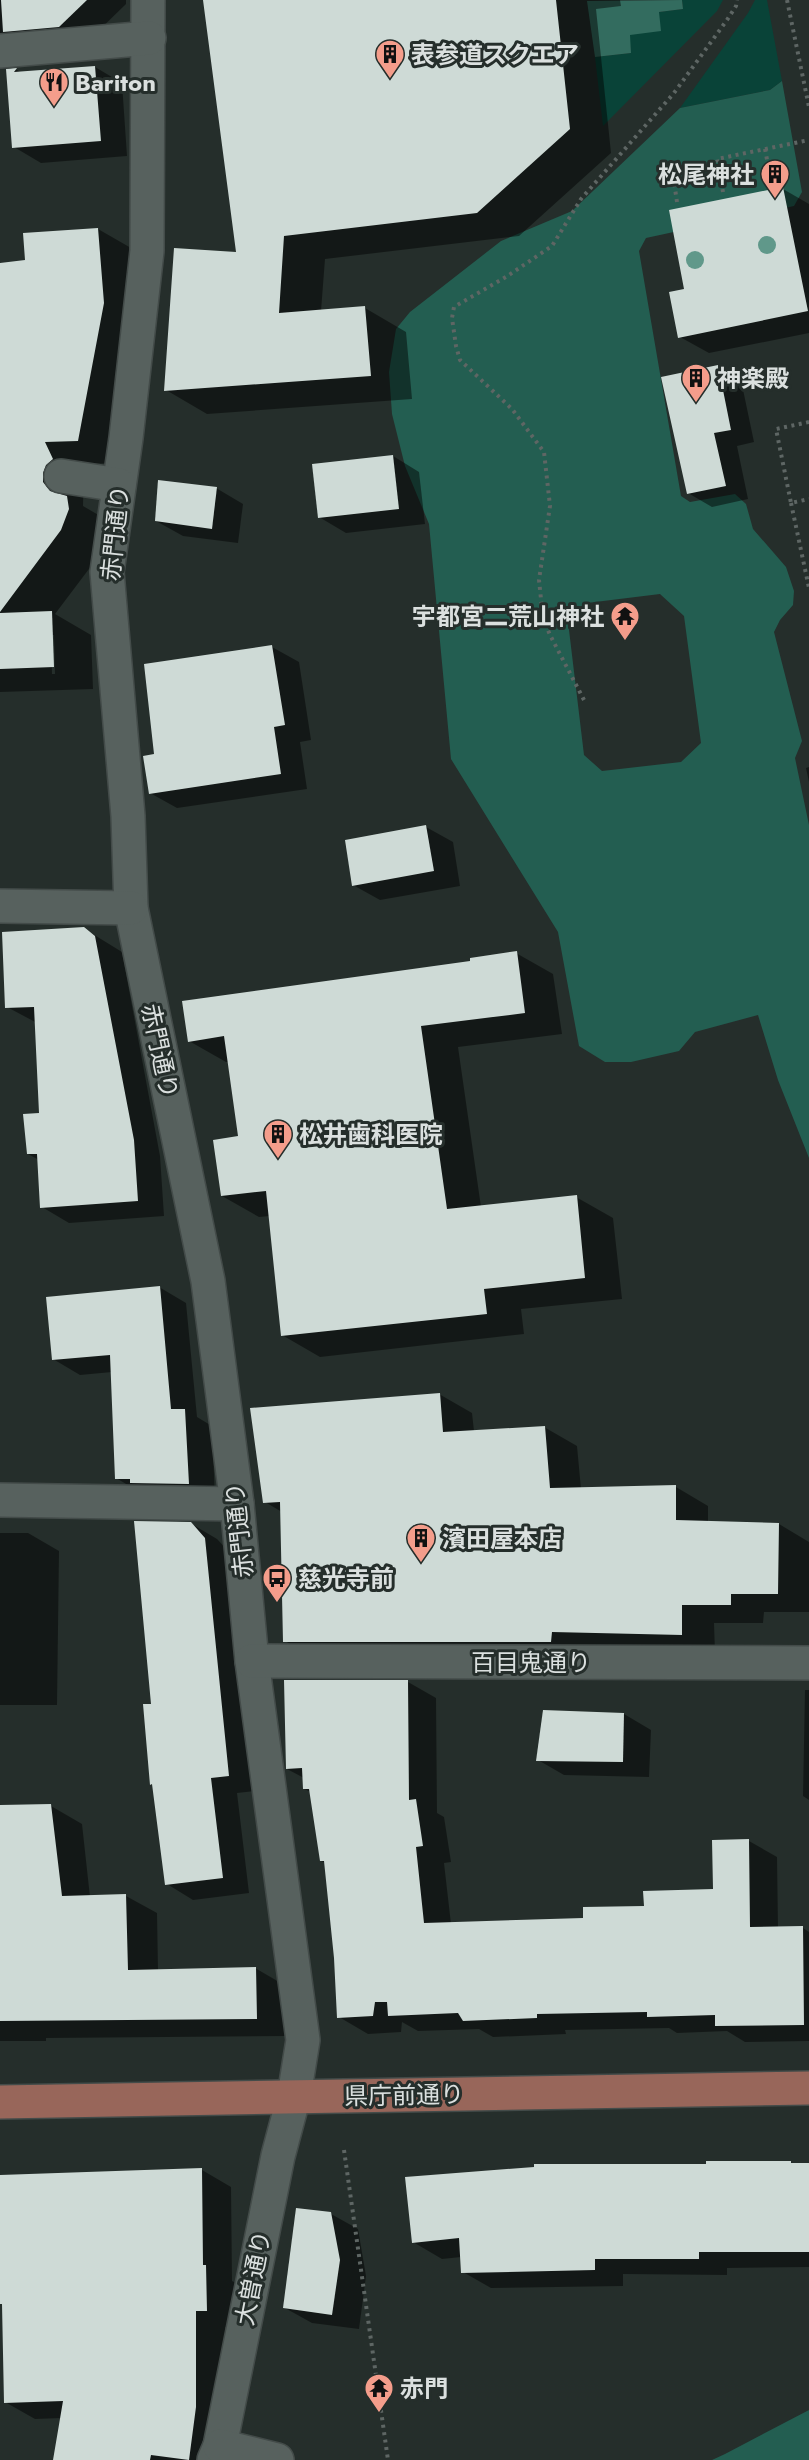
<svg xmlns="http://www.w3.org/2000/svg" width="809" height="2460" viewBox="0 0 809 2460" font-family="Jost,'Noto Sans JP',sans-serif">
	<rect width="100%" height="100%" fill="#252e2b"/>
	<g fill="#094338">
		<path d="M682,0H723L717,11L603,126L595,57L631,53L629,35L659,12L683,9Z"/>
		<path d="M755,0H767L782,81L770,90L680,108L748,13Z"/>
	</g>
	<g fill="#235e51" fill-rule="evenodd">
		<path d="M782,81L802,192L794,206L646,238L639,251L681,496L690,502L735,494L746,504L753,529L786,567L794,591L793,605L780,620L774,632L802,741L795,758L809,825V1158L778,1080L758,1015L695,1032L679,1051L631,1062H605L579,1046L558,932L451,759L429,524L405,466L392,414L389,372L396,329L410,312L501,241L572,211L680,108L770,90ZM660,594L684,616L701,743L681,762L602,771L584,755L569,630L587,603Z"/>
		<path d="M809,2410V2460H712L725,2454Z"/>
	</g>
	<path fill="#336c5f" d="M682,0L683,9L659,12L661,31L630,35L631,53L595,57L587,1Z"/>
	<g fill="#0007" fill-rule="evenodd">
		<path d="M0,0H126V4L87,42L0,35Z"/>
		<path d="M207,0H620L621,6L596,9L611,153L519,236L325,259L321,311L365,308L406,332L412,399L207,414L166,390L238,254Z"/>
		<path d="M95,67L122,83L127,156L41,163L14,147L8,71L17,70L22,73Z"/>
		<path d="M783,189L809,204V333L709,353L680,337L686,290Z"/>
		<path d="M98,229L138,252L118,463L84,464L83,506L107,520L101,553L55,614L91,635L93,689L0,692V264L27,261ZM51,635H54L55,674H52Z"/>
		<path d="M718,367L741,380L754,442L737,446L748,499L712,507L688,493Z"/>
		<path d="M393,456L419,472L425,524L346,533L319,517Z"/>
		<path d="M216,488L243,504L238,543L183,536L156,521Z"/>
		<path d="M272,647L299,662L311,740L300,742L307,789L177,808L150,793L155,755Z"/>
		<path d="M809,767V782L806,768Z"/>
		<path d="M426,827L453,842L460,886L380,900L353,885Z"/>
		<path d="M83,928L122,952L160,1156L164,1216L69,1223L42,1207L39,1160L28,1154L41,1115L37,1023L7,1007Z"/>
		<path d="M516,953L553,974L562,1034L458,1047L481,1207L576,1197L613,1218L622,1299L521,1309L524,1334L320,1357L282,1335L270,1216L259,1217L222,1196L240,1138L229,1062H226L189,1041L472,962Z"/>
		<path d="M159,1287L186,1303L197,1417L212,1426L215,1499L143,1494L116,1478L112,1372L80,1375L53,1359Z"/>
		<path d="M439,1394L472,1413L474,1431L544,1427L577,1446L581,1489L676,1487L708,1506V1523L779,1524L809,1542V1612H764L763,1623H714L715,1653L318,1660L285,1641L282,1512L265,1502Z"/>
		<path d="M190,1523L217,1539L232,1555L255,1791L237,1793L249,1893L193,1900L167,1884L154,1785L152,1705Z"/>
		<path d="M0,1533H28L59,1551L57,1705H0Z"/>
		<path d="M408,1682L436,1698L437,1813L444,1817L451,1862L444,1863L451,1924L585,1919L714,1891L749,1841L777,1857L778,1928H803L809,1932V2041L745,2042L727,2031L677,2033L669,2028L565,2030L566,2034L493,2037L479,2029L418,2031L402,2022L401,2032L368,2034L339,2017L336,1958L326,1863L321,1861L311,1792L304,1789V1778L287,1769Z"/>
		<path d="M805,1690H809V1800L803,1796Z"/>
		<path d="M624,1714L651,1730L649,1777L564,1775L538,1760Z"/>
		<path d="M0,1806H51L82,1824L90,1897L126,1896L157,1913L158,1970L255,1968L286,1986L287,2036L46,2038V2041H0Z"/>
		<path d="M790,2162L795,2165L809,2164V2267L727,2268V2275L623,2274V2286L491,2288L463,2272L461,2257L442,2259L413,2242L708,2165Z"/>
		<path d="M202,2170L231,2187L232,2281L236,2283V2327H225V2425L220,2460H55L62,2418L35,2419L5,2402L0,2176Z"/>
		<path d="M331,2214L358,2229L366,2276L359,2329L312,2323L285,2308Z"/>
	</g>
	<g fill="#cedad6">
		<path d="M1,0H87L59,27L3,32Z"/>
		<path d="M203,0H556L570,129L477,213L284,236L279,313L365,306L371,376L164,391L174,248L236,252Z"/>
		<path d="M95,66L101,141L12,148L6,69L17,68L14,72Z"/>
		<path d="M783,187L808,311L678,338L669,292L684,289L669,210Z"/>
		<path d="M98,228L104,303L78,441L45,442L53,459L46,465L43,473V482L50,491L67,496L69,509L61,530L0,612V263L25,260L23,233Z"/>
		<path d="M718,365L731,430L714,433L726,486L687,494L661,377Z"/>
		<path d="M393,455L399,509L318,518L312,464Z"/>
		<path d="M158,480L217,487L212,529L155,521Z"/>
		<path d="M52,611L54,667L0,669V613Z"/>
		<path d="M272,645L285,725L274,727L281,774L149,794L143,756L154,754L144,664Z"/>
		<path d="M426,825L434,871L352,886L345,840Z"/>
		<path d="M84,927L95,936L134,1140L138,1201L40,1208L37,1154H27L23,1114L39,1113L34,1007L5,1008L2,932Z"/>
		<path d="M517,951L525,1013L421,1026L447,1209L577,1195L585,1278L484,1289L487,1314L281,1336L266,1191L221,1196L213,1140L238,1136L224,1036L188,1042L182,1001L470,961V958Z"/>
		<path d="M160,1286L171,1409H185L189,1484L130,1483V1479H115L110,1355L52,1360L46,1297Z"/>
		<path d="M440,1393L443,1432L545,1426L550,1488L676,1485V1520L779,1523L778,1594H731V1605H682V1635L552,1632L551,1642H283L280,1502L263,1503L250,1408Z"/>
		<path d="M134,1521L191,1522L205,1538L229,1776L211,1778L223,1878L165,1885L152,1784L150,1785L143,1704H151Z"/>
		<path d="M284,1680H408L409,1800L416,1799L423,1846L416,1847L424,1923L583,1918V1907L644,1906L643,1891L713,1889L712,1840L749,1839L750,1927L803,1926L804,2025L715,2026V2015L647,2017V2012L537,2014V2018L463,2021L458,2013L388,2016L387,2002H375L373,2016L337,2018L334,1958L324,1861H320L309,1789H303L302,1768L286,1769Z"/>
		<path d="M543,1710L624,1713L623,1762L536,1761Z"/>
		<path d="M51,1804L62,1896L126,1894L128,1970L256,1967L257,2019L0,2021V1805Z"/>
		<path d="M706,2161H791V2163H809V2252H699V2259H595V2270L461,2273L459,2238L412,2243L405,2177L534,2167V2164H706Z"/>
		<path d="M202,2168L203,2265H206L207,2311H196V2407L189,2460L151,2455L150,2460H53L63,2401L4,2403L2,2304H0V2175Z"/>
		<path d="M296,2208L331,2212L340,2260L332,2315L283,2308Z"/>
	</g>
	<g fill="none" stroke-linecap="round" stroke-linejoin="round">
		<g stroke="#434b49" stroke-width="36">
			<g id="minor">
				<path d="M148,0L147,251L126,438L107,572L128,816L131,908L208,1281L237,1504L252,1661L303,2040L294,2096L278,2156L220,2446L214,2460"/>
				<path d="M0,51L149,38"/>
				<path d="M61,476L119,485"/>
				<path d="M0,906L131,908"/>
				<path d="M0,1500L237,1504"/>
				<path d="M252,1661L809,1663"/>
				<path d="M220,2446L277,2460"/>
			</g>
		</g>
		<g stroke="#434b49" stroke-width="36">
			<path id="major" d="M0,2102L809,2088"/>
		</g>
		<g stroke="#5e6664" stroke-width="4" stroke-dasharray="3 4.5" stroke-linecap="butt">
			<path d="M787,0L809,107"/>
			<path d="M765,149L772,186"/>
			<path d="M723,192L717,159L809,140"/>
			<path d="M677,202L674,182L719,173"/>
			<path d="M809,422L776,429L791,503L809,499"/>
			<path d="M791,503L809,588"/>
			<path d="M584,700L550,635L543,618L539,580L550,506L544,452L512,409L460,360L456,346L452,318L454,307L506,277L552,246L581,199L674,93L727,20L736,6L737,0"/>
			<path d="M344,2150L388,2460"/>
		</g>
		<use href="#minor" stroke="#57615e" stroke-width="33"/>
		<use href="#major" stroke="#98665a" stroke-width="33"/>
	</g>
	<g fill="#60988a">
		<circle cx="767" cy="245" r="9"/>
		<circle cx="695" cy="260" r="9"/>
	</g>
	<defs>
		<g id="building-pin" transform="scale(1.5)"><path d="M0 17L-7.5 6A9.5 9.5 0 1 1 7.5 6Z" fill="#f49d8b" stroke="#252e2b"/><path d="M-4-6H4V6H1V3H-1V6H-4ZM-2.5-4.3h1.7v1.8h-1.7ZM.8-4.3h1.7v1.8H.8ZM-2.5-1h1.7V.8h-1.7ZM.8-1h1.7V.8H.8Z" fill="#111"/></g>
		<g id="restaurant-pin" transform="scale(1.5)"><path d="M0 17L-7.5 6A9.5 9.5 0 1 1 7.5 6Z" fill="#f49d8b" stroke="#252e2b"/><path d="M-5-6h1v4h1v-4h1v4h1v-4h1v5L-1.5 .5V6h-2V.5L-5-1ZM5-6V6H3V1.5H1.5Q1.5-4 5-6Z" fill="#111"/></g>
		<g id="temple-pin" transform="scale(1.5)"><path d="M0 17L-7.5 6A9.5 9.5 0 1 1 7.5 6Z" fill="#f49d8b" stroke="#252e2b"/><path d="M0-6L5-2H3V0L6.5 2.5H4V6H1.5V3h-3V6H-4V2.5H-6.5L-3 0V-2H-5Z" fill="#111"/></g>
		<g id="bus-pin" transform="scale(1.5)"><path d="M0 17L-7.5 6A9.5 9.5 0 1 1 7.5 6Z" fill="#f49d8b" stroke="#252e2b"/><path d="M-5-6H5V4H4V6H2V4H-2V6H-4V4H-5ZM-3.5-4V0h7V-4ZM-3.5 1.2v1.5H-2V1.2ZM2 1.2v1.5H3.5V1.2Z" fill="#111"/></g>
	</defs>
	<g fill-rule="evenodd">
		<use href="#building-pin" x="390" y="54"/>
		<use href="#restaurant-pin" x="54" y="82"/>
		<use href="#building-pin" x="775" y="174"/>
		<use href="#building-pin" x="696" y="378"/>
		<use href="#temple-pin" x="625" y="616"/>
		<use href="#building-pin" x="278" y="1134"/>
		<use href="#building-pin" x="421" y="1538"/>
		<use href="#bus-pin" x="277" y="1578"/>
		<use href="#temple-pin" x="379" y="2388"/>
	</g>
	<g text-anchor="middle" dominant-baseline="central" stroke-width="6" stroke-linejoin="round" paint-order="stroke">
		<g font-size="24" font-weight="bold" fill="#dbe0df" stroke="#252e2b" text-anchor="start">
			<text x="411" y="54">表参道スクエア</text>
			<text x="75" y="82">Bariton</text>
			<text x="754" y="174" text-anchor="end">松尾神社</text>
			<text x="717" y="378">神楽殿</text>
			<text x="604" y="616" text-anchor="end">宇都宮二荒山神社</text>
			<text x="299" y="1134">松井歯科医院</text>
			<text x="442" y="1538">濱田屋本店</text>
			<text x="298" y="1578">慈光寺前</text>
			<text x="400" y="2388">赤門</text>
		</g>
		<g font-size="24" fill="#dbe0df" stroke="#252e2b">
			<text transform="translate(115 533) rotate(-84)">赤門通り</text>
			<text transform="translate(160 1051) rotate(78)">赤門通り</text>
			<text transform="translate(239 1530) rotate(-96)">赤門通り</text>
			<text x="531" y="1662">百目鬼通り</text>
			<text transform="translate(404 2095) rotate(-1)">県庁前通り</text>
			<text transform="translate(253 2278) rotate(-79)">大曽通り</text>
		</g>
	</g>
</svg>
